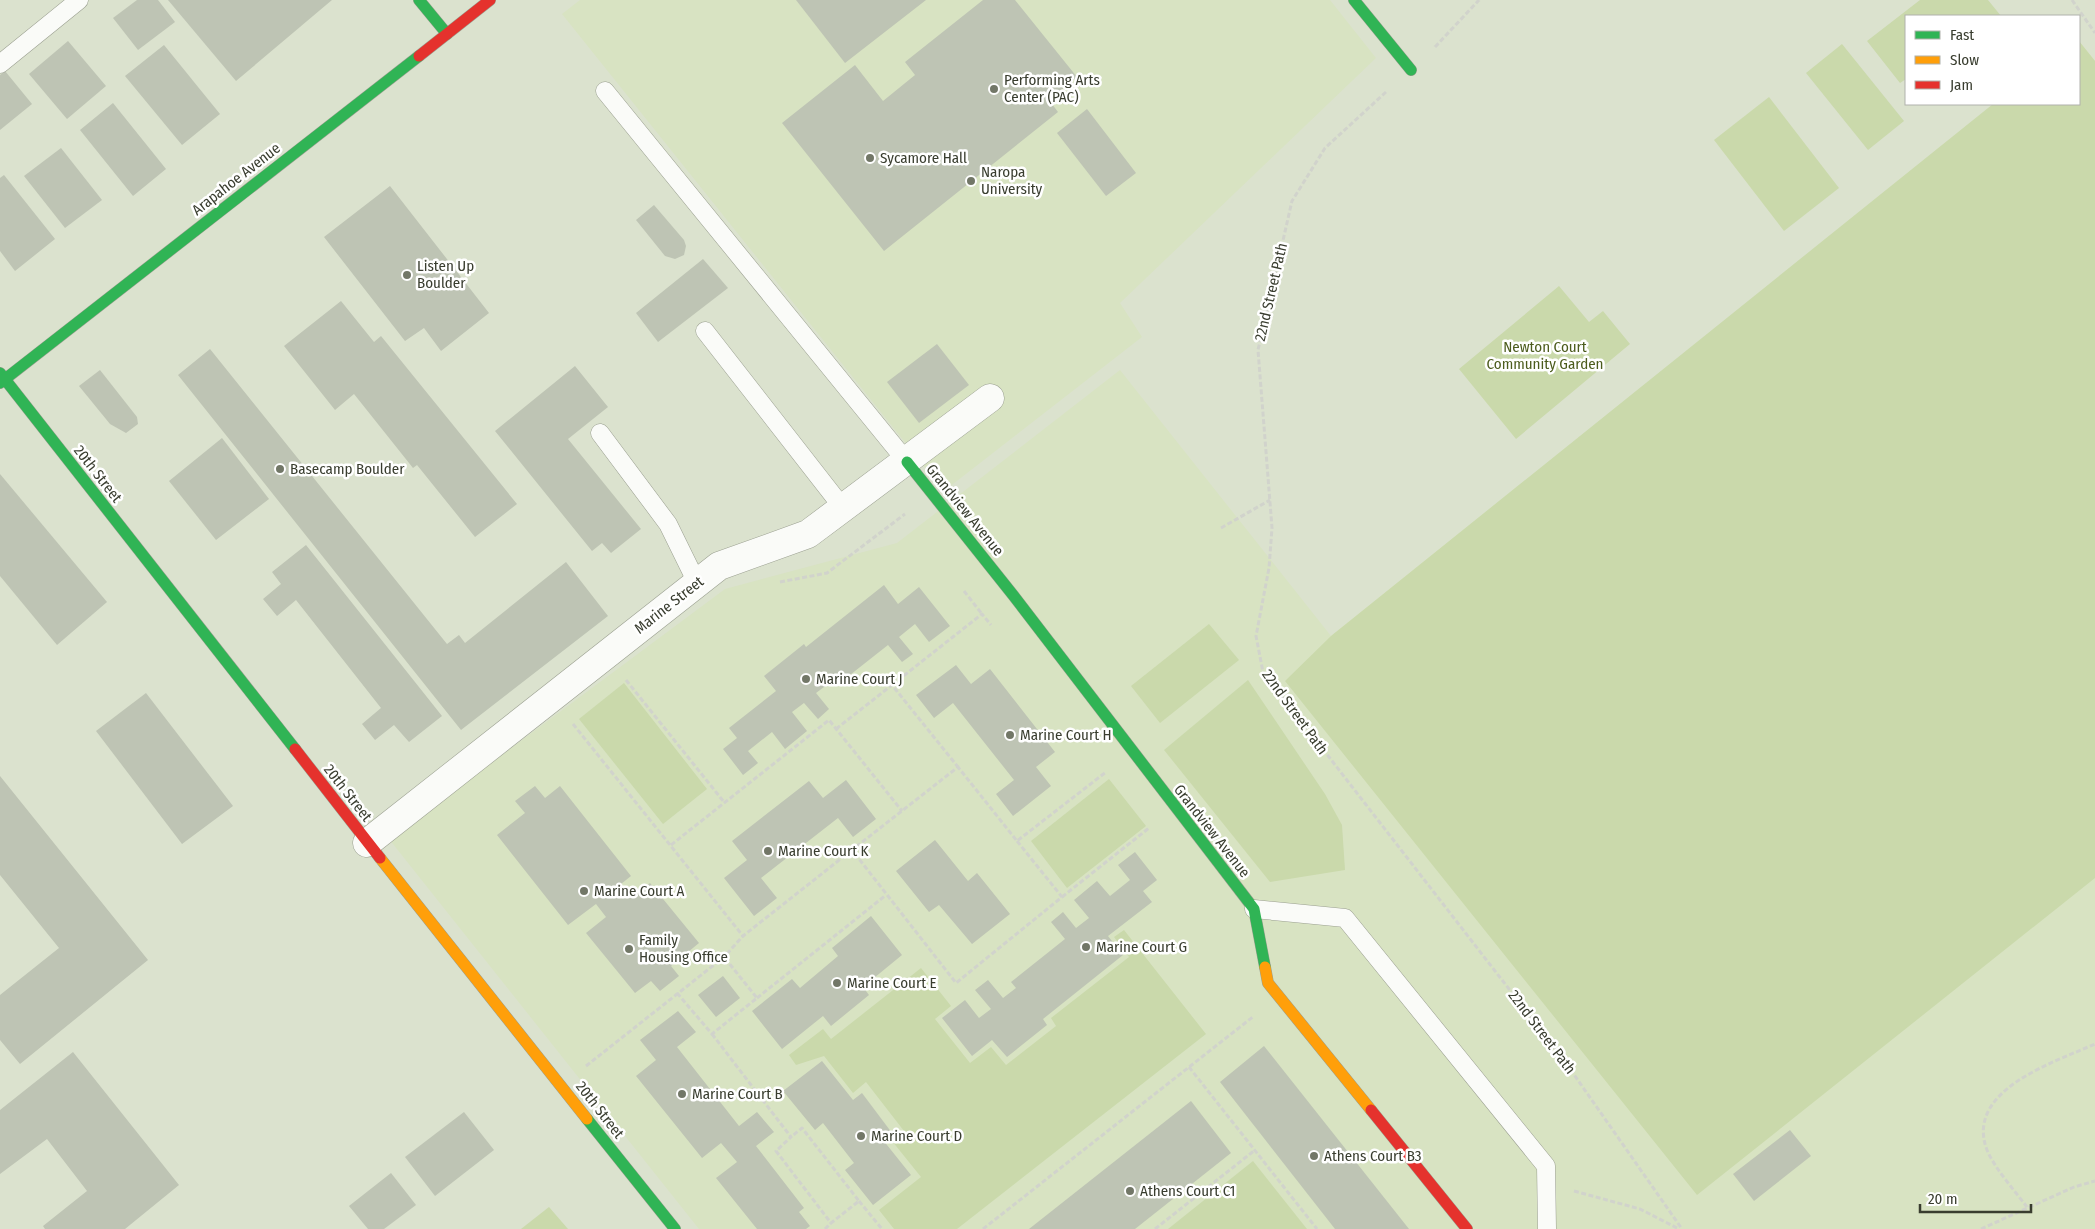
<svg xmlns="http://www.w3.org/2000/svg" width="2095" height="1229" viewBox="0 0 2095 1229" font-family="'Fira Sans Condensed',sans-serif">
	<rect width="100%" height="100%" fill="#dbe2ce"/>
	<g fill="#d8e3c2">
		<path d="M580,0H1330L1376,58L1120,303L1142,337L944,491L562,14Z"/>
		<path d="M2079,41L2095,61V1229H699L389,839L725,589L897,543L1120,370L1331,636L1670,364L2079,104Z"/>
	</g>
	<g fill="#cad9ab">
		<path d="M1920,0H1988L2001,16H1906V79L1900,83L1867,41Z"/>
		<path d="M2079,41L2095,61V878L1697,1195L1285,681L1331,636L1993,104H2079Z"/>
		<path d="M1842,44L1904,121L1868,150L1806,73Z"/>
		<path d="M1769,97L1839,188L1784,231L1714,140Z"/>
		<path d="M1559,286L1589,322L1603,311L1630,344L1516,439L1459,369Z"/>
		<path d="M1209,624L1239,660L1160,723L1131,686Z"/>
		<path d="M1248,680L1325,794L1342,825L1345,870L1270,882L1164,750Z"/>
		<path d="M624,683L707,789L663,824L579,719Z"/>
		<path d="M1109,779L1146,826L1067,888L1031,841Z"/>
		<path d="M1124,930L1206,1034L957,1229H894L879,1210L921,1177L892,1141L904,1131L866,1082L853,1093L824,1056L796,1065L789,1055L823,1029L831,1039L921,968L951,1006L935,1019L970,1063L991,1047L1006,1065L1056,1026L1051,1018L1129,957L1114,937Z"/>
		<path d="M1253,1161L1307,1229H1168Z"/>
		<path d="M549,1207L568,1229H521Z"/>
	</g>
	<g fill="#bec4b4">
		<path d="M137,0H158L175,22L138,50L113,18Z"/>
		<path d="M168,0H332L236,81Z"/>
		<path d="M796,0H926L845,63Z"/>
		<path d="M983,0H1015L1077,77L1049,100L1058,112L884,251L782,123L855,65L883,101L915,75L905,62Z"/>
		<path d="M68,41L106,86L67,119L29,74Z"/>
		<path d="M164,45L220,114L182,145L125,76Z"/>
		<path d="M5,71L32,104L0,130V75Z"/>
		<path d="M113,103L166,169L133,196L80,130Z"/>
		<path d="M1087,109L1136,173L1106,196L1057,133Z"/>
		<path d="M61,148L102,200L65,228L24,176Z"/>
		<path d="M4,175L55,239L15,271L0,251V178Z"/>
		<path d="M390,186L489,313L441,351L424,328L405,341L324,237Z"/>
		<path d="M654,205L684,240L686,246L684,255L675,259L665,256L636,220Z"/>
		<path d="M703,259L728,288L658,342L636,313Z"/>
		<path d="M341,301L374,342L381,336L517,504L475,537L417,465L413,468L354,394L335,410L284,346Z"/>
		<path d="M937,344L969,385L919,423L887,382Z"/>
		<path d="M210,349L447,644L459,635L465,643L566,562L608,616L461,730L178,375Z"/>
		<path d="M575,366L608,407L568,439L641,529L611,553L602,543L592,551L495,431Z"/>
		<path d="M100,370L137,417L138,424L126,433L110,424L79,386Z"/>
		<path d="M222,438L269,499L216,540L169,481Z"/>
		<path d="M0,474L107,602L57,645L0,576Z"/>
		<path d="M306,545L442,716L409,742L394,725L375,740L362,724L381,708L296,600L277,616L263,599L281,584L272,572Z"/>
		<path d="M884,585L898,604L919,587L950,626L929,642L915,624L899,637L913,654L902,662L888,645L836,686L832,681L816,693L829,709L818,719L804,703L792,712L807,731L785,749L772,732L748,751L758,763L743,775L723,749L737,738L729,728L776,691L764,676L804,644L806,647Z"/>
		<path d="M956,665L971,684L990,669L1055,752L1036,767L1051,786L1013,816L996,794L1014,780L953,703L934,718L916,695Z"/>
		<path d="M146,693L233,806L182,844L96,731Z"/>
		<path d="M0,776L148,960L20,1064L0,1040V995L59,948L0,875Z"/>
		<path d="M846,780L876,819L853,837L838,818L761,878L777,898L754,916L724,878L747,860L732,841L809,781L823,798Z"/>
		<path d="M535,786L545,798L560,786L631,876L621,884L632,897L650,883L699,943L671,966L679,976L660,991L651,981L635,993L586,933L606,917L596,904L568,925L497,835L525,813L515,801Z"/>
		<path d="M935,840L968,881L977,873L1010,914L972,944L939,905L929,912L896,871Z"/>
		<path d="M1135,852L1157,880L1143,891L1152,902L1108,936L1123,955L1043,1019L1047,1025L1007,1057L992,1040L972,1056L942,1018L965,1000L979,1018L991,1009L975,990L988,980L1003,998L1016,988L1011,982L1065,939L1051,922L1063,912L1076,928L1089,918L1074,900L1097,881L1110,896L1130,880L1118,865Z"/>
		<path d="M871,916L902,955L863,987L869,995L831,1026L823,1016L782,1049L752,1011L792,979L800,988L838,956L832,948Z"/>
		<path d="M723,976L740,998L716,1017L698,995Z"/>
		<path d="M678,1011L696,1032L677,1047L739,1126L757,1112L774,1132L756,1146L804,1208L799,1212L810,1226L806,1229H757L716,1178L737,1162L721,1143L702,1158L636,1076L656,1060L640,1040Z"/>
		<path d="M1264,1046L1409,1229H1335L1220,1082Z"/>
		<path d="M73,1052L179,1185L125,1229H45L43,1226L87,1191L47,1139L0,1174V1110Z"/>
		<path d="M822,1061L853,1100L862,1093L892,1133L883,1140L911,1175L873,1205L845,1170L854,1163L823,1123L815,1130L783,1091Z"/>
		<path d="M1191,1101L1231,1153L1135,1229H1029Z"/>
		<path d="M464,1112L494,1150L435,1196L405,1157Z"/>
		<path d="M1790,1130L1811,1156L1754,1201L1733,1174Z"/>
		<path d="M391,1173L416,1205L384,1229H368L349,1206Z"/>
	</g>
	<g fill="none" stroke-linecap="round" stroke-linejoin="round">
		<g stroke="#9a9f90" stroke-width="19">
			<g id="lane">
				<path d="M0,64L79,0"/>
				<path d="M605,91L907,462"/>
				<path d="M705,331L843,508"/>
				<path d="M600,433L668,524L697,583"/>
				<path d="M1254,909L1345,918L1546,1166L1547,1229"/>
			</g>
		</g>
		<g stroke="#9a9f90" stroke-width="29">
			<path id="street" d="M367,843L719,566L808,534L990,398"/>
		</g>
		<g stroke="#9a9f90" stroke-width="12">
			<g id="fast">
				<path d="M419,0L447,34"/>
				<path d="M1354,0L1411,70"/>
				<path d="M0,373L295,749"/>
				<path d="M0,383L419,56"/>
				<path d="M907,462L1013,595L1254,909L1265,967"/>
				<path d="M587,1119L675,1229"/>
			</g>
		</g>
		<g stroke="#9a9f90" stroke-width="12">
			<g id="slow">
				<path d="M380,858L587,1119"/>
				<path d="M1265,967L1268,983L1371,1110"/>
			</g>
		</g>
		<g stroke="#9a9f90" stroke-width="12">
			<g id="jam">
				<path d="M419,56L490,0"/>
				<path d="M295,749L380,858"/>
				<path d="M1371,1110L1467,1229"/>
			</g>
		</g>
		<g stroke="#d1d3cc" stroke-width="3" stroke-dasharray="5 2.5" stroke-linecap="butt">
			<path d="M2072,0L2095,33"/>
			<path d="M1435,47L1479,0"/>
			<path d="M1386,92L1325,148L1292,201L1258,350L1272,528L1269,568L1256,636L1263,672L1561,1056L1682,1229"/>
			<path d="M1221,528L1270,500"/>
			<path d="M780,582L827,573L905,514"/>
			<path d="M964,591L982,614"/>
			<path d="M626,680L724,802"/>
			<path d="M892,685L982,614L991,625"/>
			<path d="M573,724L743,936L852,850"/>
			<path d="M836,729L892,685L958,767"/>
			<path d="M1017,841L1062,897L956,983L852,850L958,767L1017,841L1106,772"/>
			<path d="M671,845L829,720L902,811"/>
			<path d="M1062,897L1149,828"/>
			<path d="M677,993L712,1034L757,998L724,957"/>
			<path d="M757,998L886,895"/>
			<path d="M712,1034L791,1137L776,1151L831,1223L859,1201L802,1128L791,1137"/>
			<path d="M586,1066L724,957L743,936"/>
			<path d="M1189,1067L1317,1229"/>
			<path d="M1574,1191L1640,1209L1679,1229"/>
			<path d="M859,1201L882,1229"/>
			<path d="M2027,1207C2015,1191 1995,1169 1987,1150C1964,1090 2055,1062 2095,1044"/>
			<path d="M825,1229L831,1223"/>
			<path d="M983,1229L1254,1016"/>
			<path d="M1155,1229L1255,1150"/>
			<path d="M1981,1229L2074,1187L2095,1181"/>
		</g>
		<use href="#lane" stroke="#fafbf8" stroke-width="18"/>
		<use href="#street" stroke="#fafbf8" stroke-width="28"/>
		<use href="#fast" stroke="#30b455" stroke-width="11"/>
		<use href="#slow" stroke="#ff9f0a" stroke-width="11"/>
		<use href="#jam" stroke="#e5322d" stroke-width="11"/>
	</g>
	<g fill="#727767" stroke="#fff" stroke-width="2">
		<circle cx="994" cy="89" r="5"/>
		<circle cx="870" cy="158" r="5"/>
		<circle cx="971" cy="181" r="5"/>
		<circle cx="407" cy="275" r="5"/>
		<circle cx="280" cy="469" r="5"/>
		<circle cx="806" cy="679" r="5"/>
		<circle cx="1010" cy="735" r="5"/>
		<circle cx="768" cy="851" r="5"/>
		<circle cx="584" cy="891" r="5"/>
		<circle cx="1086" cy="947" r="5"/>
		<circle cx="629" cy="949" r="5"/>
		<circle cx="837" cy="983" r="5"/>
		<circle cx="682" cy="1094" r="5"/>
		<circle cx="861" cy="1136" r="5"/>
		<circle cx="1314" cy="1156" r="5"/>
		<circle cx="1130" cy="1191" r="5"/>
	</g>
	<g text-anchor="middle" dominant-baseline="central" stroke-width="5" stroke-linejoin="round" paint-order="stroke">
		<g font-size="15" fill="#393d2f" stroke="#fff" text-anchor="start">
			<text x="1004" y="80">Performing Arts<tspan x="1004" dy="17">Center (PAC)</tspan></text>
			<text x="880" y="158">Sycamore Hall</text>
			<text x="981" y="172">Naropa<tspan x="981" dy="17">University</tspan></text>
			<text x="417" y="266">Listen Up<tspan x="417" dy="17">Boulder</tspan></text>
			<text x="290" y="469">Basecamp Boulder</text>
			<text x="816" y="679">Marine Court J</text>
			<text x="1020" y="735">Marine Court H</text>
			<text x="778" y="851">Marine Court K</text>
			<text x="594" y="891">Marine Court A</text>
			<text x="639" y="940">Family<tspan x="639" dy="17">Housing Office</tspan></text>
			<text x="1096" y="947">Marine Court G</text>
			<text x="847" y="983">Marine Court E</text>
			<text x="692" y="1094">Marine Court B</text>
			<text x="871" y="1136">Marine Court D</text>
			<text x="1324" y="1156">Athens Court B3</text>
			<text x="1140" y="1191">Athens Court C1</text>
		</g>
		<g font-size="15" fill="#393d2f" stroke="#fff">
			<text transform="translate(236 179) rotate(-38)">Arapahoe Avenue</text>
			<text transform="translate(1271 292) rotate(-77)">22nd Street Path</text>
			<text transform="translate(98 474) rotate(52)">20th Street</text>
			<text transform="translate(965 510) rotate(51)">Grandview Avenue</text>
			<text transform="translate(669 605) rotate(-38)">Marine Street</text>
			<text transform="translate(1295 712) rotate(54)">22nd Street Path</text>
			<text transform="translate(348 793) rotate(52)">20th Street</text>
			<text transform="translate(1212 831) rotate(52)">Grandview Avenue</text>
			<text transform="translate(1542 1032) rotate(53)">22nd Street Path</text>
			<text transform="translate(600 1110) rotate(52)">20th Street</text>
		</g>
		<g font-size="15" fill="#4c5c1d" stroke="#fff">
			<text x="1545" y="347">Newton Court<tspan x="1545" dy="17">Community Garden</tspan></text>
		</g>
	</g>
	<rect x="1905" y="15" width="175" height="90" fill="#ffffff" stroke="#b0b1ac"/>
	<rect x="1915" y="31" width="25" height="8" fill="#30b455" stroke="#b0b1ac"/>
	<text x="1950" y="40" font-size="15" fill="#393d2f">Fast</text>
	<rect x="1915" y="56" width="25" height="8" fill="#ff9f0a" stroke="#b0b1ac"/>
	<text x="1950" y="65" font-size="15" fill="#393d2f">Slow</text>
	<rect x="1915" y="81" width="25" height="8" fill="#e5322d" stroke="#b0b1ac"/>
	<text x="1950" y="90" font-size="15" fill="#393d2f">Jam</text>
	<path d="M1920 1204v8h111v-8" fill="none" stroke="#393d2f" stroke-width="2.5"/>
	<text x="1928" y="1204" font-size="15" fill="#393d2f" stroke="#ffffff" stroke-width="4" paint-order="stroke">20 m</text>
</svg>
